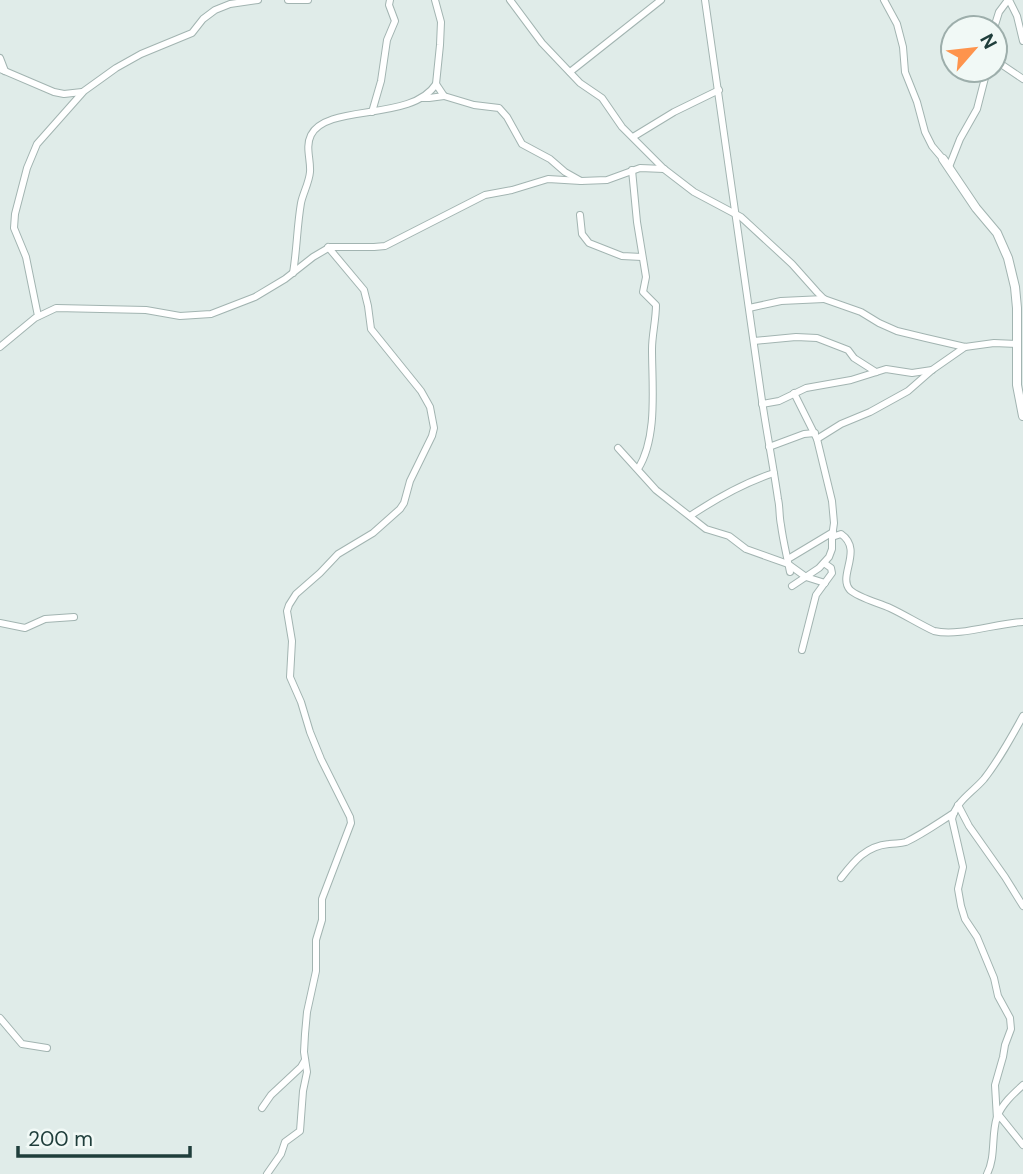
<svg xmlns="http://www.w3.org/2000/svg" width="1023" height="1174" viewBox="0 0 1023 1174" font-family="'DM Sans',sans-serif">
	<rect width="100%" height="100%" fill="#e0ece9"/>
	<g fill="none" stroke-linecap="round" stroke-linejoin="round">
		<g stroke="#a2b4b1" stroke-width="8">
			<g id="minor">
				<path d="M288,0H308"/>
				<path d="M435,0L441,22L440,45L436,84L444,96L474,105L499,108L507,117L522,144L550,159L565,172L581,181L607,180L640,168L664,169"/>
				<path d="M510,0L542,43L580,83L602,98L622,127L664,169L694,192L741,217L792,264L817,292L824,299L861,312L879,323L897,331L926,338L965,347L994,343L1017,344"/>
				<path d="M705,0C724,131 742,263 761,394C766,429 773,464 778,499C780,507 779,516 781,525C783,541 787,556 790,572"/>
				<path d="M884,0L897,24L903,47L905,72L917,102L925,132L932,146L943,159"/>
				<path d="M1009,0L1017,16L1023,41"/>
				<path d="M994,28L999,12L1008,0"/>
				<path d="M0,58L5,71"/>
				<path d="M995,60L1023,79"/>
				<path d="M0,69L54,92L64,94L82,92"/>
				<path d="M570,72L661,0"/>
				<path d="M422,98H429L444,96"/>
				<path d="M372,112L381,81L387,40L395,21L389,5L390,0"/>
				<path d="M633,137L674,112L719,90"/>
				<path d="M949,167L960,139L977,109L987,70"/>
				<path d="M632,170L637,222L646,277L643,292L656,305C656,320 652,335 652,349C652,386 658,437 638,469"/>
				<path d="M580,215L582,234L589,243L622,256L642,257"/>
				<path d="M293,273C297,249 297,226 301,203C303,193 309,183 310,172C311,160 305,147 311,135C327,103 412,122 436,84"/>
				<path d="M749,308L781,301L824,299"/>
				<path d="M38,316L26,257L14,228L15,214L27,168L37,144L84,91L116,68L141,54L192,33L203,19L215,10L230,4L258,0"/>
				<path d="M754,341L796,337L817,338L848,350L854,358L876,372"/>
				<path d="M0,347L35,318L56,308L146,310L180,316L211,314L255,297L285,279L313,257L330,247H374L385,246L485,195L512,190L548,179L581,181"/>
				<path d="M762,404L779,401L806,388L851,380L886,369L912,373L932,370"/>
				<path d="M817,439L841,424L870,412L908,391L932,370L965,347"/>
				<path d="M769,447L804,434L815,433"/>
				<path d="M618,448L656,490L706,529L729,536L746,549L788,564L806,577L825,583"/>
				<path d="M690,516C717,498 743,483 774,473"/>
				<path d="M832,537L841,534C864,550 837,576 850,590C859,598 879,603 890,608C905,615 919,624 934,631C959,637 997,623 1023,622"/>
				<path d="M788,559L833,532"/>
				<path d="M792,586L819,568L829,557L832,549V537L834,523L832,501L817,439L794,393"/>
				<path d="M0,623L25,628L45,619L74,617"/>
				<path d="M802,650L816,595L832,573L831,568L824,563"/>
				<path d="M958,805L969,826L1005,877L1023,906"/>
				<path d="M841,878C854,861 866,846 889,844C896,843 900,844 906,842C923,834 938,823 954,813"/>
				<path d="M0,1018L22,1044L47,1048"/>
				<path d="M262,1108L271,1095L301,1067L305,1060"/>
				<path d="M998,1114L1023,1145"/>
				<path d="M997,1119L995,1085L1003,1057L1005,1045L1011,1029L1010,1018L998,996L994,978L977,937L965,919L961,906L958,889L963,867L952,819C956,801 973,792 984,779C999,760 1011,738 1023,716"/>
				<path d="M267,1174L281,1154L285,1142L300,1131L303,1091L307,1072L304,1052L305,1034L307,1012L316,971V940L322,920V899L351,823L350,817L321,759L310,732L301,702L290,677L292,641L287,611L289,605L296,594L320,573L338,554L373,533L400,509L404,503L410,481L432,436L434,428L430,407L421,391L371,329L368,306L364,290L328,247"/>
				<path d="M987,1174C996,1157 991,1135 997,1117C1002,1104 1013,1094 1023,1085"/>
			</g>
		</g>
		<g stroke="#a2b4b1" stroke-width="10">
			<path id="tertiary" d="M943,159L976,208L997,233L1008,258L1015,287L1017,308V385L1023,416"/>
		</g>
		<use href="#minor" stroke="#fff" stroke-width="6"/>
		<use href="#tertiary" stroke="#fff" stroke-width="8"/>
	</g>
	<g transform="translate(974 49) rotate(62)"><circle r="33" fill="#f1f9f6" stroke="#9daeab" stroke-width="2"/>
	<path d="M0-5L12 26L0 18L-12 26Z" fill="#fe944d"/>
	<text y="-10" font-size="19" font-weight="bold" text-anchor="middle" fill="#1f3e3b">N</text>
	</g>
	<path d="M18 1146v10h172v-10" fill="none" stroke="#1f3e3b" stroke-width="3.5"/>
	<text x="28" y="1146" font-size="21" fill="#1f3e3b" stroke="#f1f9f6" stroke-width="5" paint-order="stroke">200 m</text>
</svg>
